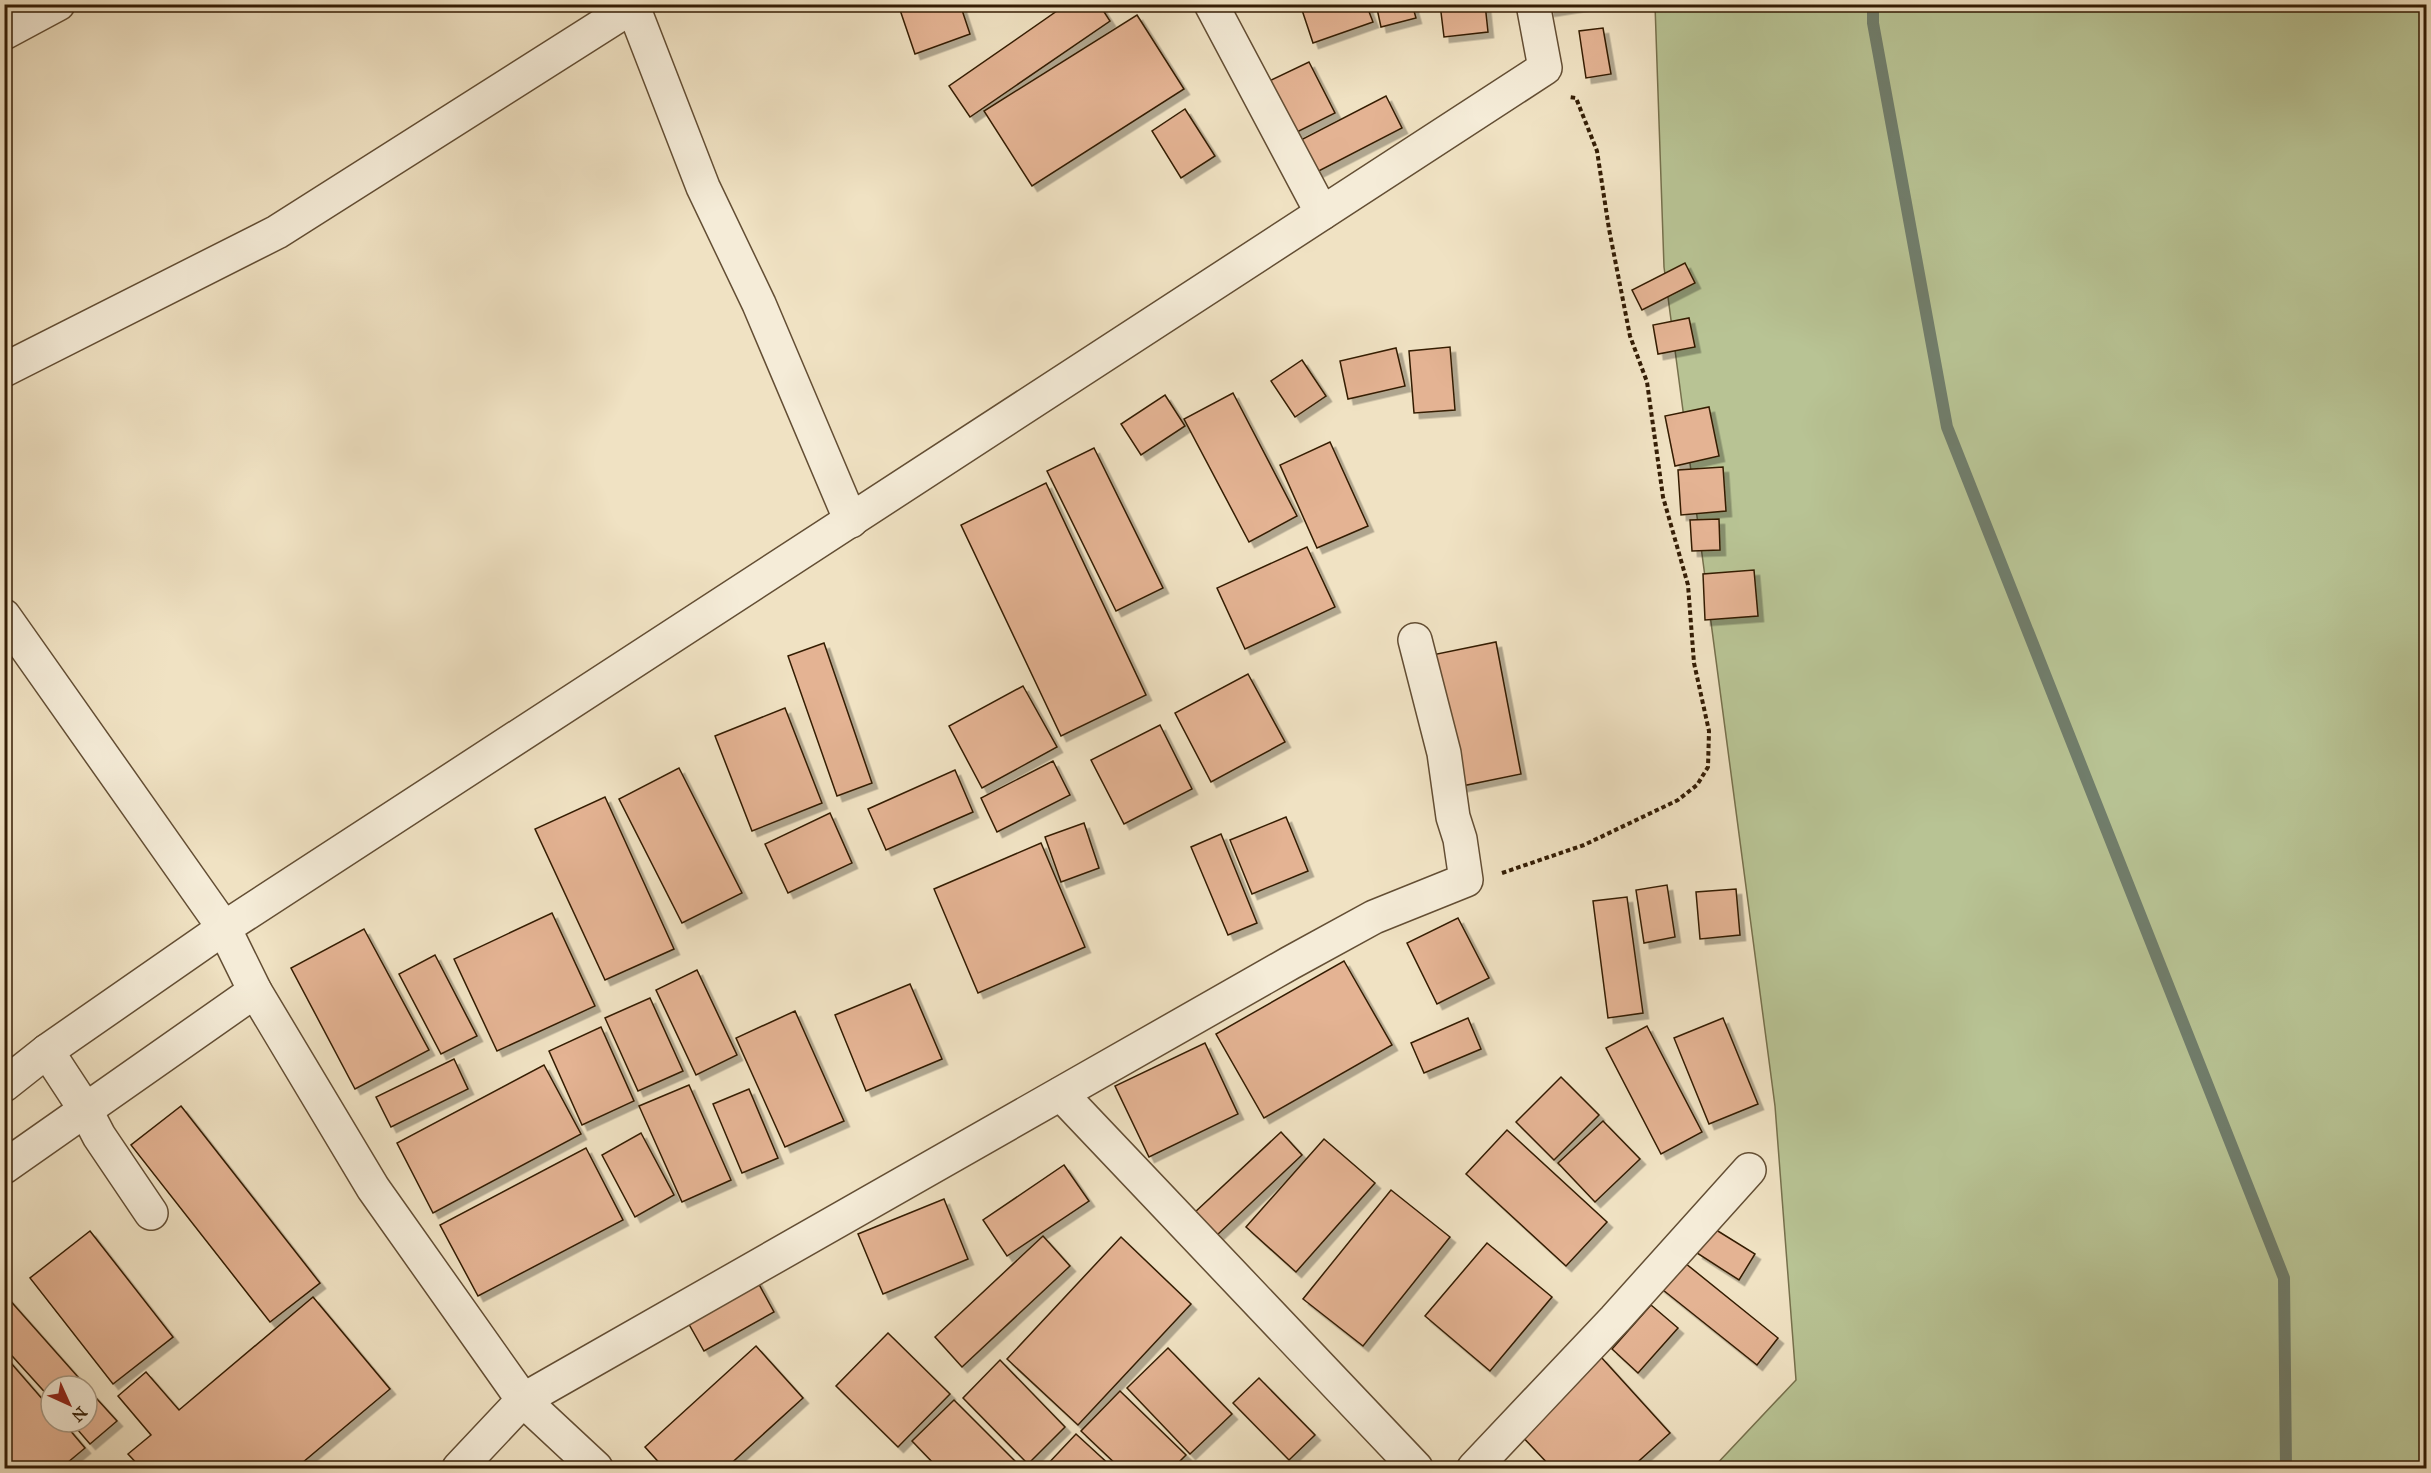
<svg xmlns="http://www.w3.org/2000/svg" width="2431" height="1473" viewBox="0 0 2431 1473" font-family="'IM FELL Great Primer',serif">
	<defs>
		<filter id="shadow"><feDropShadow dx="5.5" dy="5.5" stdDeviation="0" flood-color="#0004"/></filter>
	</defs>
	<rect width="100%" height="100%" fill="#f0e2c3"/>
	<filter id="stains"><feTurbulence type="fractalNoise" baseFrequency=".00333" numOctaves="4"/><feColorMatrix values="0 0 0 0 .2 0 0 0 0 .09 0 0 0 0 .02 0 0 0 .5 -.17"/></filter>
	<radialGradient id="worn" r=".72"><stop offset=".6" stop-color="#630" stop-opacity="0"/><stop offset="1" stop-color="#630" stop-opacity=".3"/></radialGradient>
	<path fill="#b8c394" stroke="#76704c" stroke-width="1.5" d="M1655,5H2426V1468H1713L1796,1380L1775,1106L1664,267Z"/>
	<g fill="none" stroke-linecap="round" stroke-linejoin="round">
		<path stroke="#717e6c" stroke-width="12" d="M1873,4V23L1947,427L2284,1278L2286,1468"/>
	</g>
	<g fill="#e4b393" stroke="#341d05" stroke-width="1.5" filter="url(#shadow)">
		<path d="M898,4H960L970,34L915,54Z"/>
		<path d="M1067,4H1099L1110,21L970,117L949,86Z"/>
		<path d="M1300,4H1366L1373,22L1313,43Z"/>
		<path d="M1376,4H1412L1416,18L1381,27Z"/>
		<path d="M1440,4H1485L1488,32L1444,37Z"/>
		<path d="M1548,4H1592L1549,11Z"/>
		<path d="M1137,15L1184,89L1032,186L984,111Z"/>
		<path d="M1603,28L1611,74L1586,78L1579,31Z"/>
		<path d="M1309,62L1335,113L1293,134L1267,82Z"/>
		<path d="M1386,96L1402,128L1311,175L1295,143Z"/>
		<path d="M1185,109L1215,156L1181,178L1152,131Z"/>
		<path d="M1685,263L1695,283L1642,310L1632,290Z"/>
		<path d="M1689,318L1695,347L1658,354L1653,325Z"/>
		<path d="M1450,347L1455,410L1414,413L1409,351Z"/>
		<path d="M1396,348L1405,386L1348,399L1340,361Z"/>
		<path d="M1302,360L1326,396L1295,417L1271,381Z"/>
		<path d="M1233,393L1297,516L1249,542L1184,419Z"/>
		<path d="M1165,395L1185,426L1141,455L1121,424Z"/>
		<path d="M1709,407L1719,456L1675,466L1665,416Z"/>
		<path d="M1330,442L1368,526L1317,548L1280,465Z"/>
		<path d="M1094,448L1163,588L1116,611L1047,471Z"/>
		<path d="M1723,467L1726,511L1681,515L1678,470Z"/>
		<path d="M1046,483L1146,695L1061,736L961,525Z"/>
		<path d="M1719,519L1720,550L1692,551L1690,520Z"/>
		<path d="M1307,547L1335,607L1245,649L1217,588Z"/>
		<path d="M1754,570L1758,616L1705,620L1703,574Z"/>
		<path d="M1496,642L1521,774L1457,787L1432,655Z"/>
		<path d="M824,643L872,783L837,796L788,656Z"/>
		<path d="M1248,674L1285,742L1211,782L1175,713Z"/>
		<path d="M1023,686L1057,747L982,788L949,726Z"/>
		<path d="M785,708L822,803L752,831L715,736Z"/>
		<path d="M1160,725L1192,789L1124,824L1091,760Z"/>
		<path d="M1053,761L1070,795L997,832L981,798Z"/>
		<path d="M679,768L742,893L682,923L619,799Z"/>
		<path d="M955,770L973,812L886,850L868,809Z"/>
		<path d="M605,797L674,949L605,980L535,829Z"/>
		<path d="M830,813L852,863L788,893L765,844Z"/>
		<path d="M1286,817L1308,871L1252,894L1230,840Z"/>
		<path d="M1084,823L1099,868L1061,882L1045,837Z"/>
		<path d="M1221,834L1257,923L1228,935L1191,847Z"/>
		<path d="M1041,843L1085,947L978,993L934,889Z"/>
		<path d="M1667,885L1675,937L1644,943L1636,890Z"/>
		<path d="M1736,889L1740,935L1700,939L1696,892Z"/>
		<path d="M1627,897L1643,1013L1608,1018L1593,901Z"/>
		<path d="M552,913L595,1006L497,1051L454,959Z"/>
		<path d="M1458,918L1489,978L1437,1004L1407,943Z"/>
		<path d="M364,929L429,1050L355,1089L291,968Z"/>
		<path d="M435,955L477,1036L441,1054L399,974Z"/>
		<path d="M1344,961L1392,1045L1264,1118L1216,1034Z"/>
		<path d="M697,970L737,1055L696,1075L656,990Z"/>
		<path d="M910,984L942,1059L866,1091L835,1015Z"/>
		<path d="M650,998L683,1071L638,1091L605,1018Z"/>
		<path d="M795,1011L844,1121L785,1147L736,1038Z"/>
		<path d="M1468,1018L1481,1049L1424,1073L1411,1043Z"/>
		<path d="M1723,1018L1758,1104L1709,1124L1674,1038Z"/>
		<path d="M1647,1026L1702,1132L1661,1154L1606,1048Z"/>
		<path d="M601,1027L634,1101L582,1125L549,1051Z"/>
		<path d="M1205,1043L1238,1114L1149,1157L1115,1086Z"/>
		<path d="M454,1059L468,1089L391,1127L376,1097Z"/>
		<path d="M544,1065L581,1134L433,1213L397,1143Z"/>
		<path d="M1561,1077L1599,1115L1554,1160L1516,1122Z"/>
		<path d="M689,1085L731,1180L682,1202L639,1106Z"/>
		<path d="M749,1089L778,1158L742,1173L713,1104Z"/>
		<path d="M181,1106L320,1283L270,1322L131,1145Z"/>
		<path d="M1603,1121L1640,1159L1595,1202L1558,1163Z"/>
		<path d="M1507,1130L1607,1222L1566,1266L1466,1174Z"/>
		<path d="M1281,1132L1302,1155L1216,1236L1194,1213Z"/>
		<path d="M641,1133L674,1195L635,1217L602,1155Z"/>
		<path d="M1324,1139L1375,1183L1296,1272L1246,1227Z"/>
		<path d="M586,1148L623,1220L478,1296L440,1225Z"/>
		<path d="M1064,1165L1089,1201L1007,1256L983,1220Z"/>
		<path d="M1391,1190L1450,1237L1363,1346L1303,1299Z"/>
		<path d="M944,1199L968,1259L883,1294L858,1234Z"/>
		<path d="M1713,1228L1755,1254L1739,1280L1697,1253Z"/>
		<path d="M90,1231L173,1337L113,1384L30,1278Z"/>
		<path d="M1043,1236L1070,1266L962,1367L935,1337Z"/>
		<path d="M1121,1237L1191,1304L1078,1425L1007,1359Z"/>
		<path d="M1487,1243L1552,1297L1490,1371L1425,1316Z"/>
		<path d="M1680,1259L1778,1338L1757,1365L1658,1286Z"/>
		<path d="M756,1279L774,1312L704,1351L686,1319Z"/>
		<path d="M7,1297L86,1386H51V1399L4,1347V1299Z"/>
		<path d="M313,1297L390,1389L296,1468H141L128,1454L151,1435L118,1396L146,1372L179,1410Z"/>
		<path d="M1651,1305L1678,1328L1638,1373L1612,1349Z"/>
		<path d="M888,1333L950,1394L898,1447L836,1386Z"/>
		<path d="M756,1346L803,1398L726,1468H664L645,1447Z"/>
		<path d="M1168,1348L1232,1414L1190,1454L1127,1388Z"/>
		<path d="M4,1355L51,1409V1422H63L85,1448L61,1468H4Z"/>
		<path d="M1601,1357L1670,1433L1631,1468H1552L1519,1433Z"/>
		<path d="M1000,1360L1065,1427L1028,1464L963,1398Z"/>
		<path d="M1259,1378L1315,1435L1289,1460L1233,1403Z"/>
		<path d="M87,1388L117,1421L90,1444L71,1422H87Z"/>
		<path d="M1120,1391L1186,1455L1173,1468H1120L1081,1431Z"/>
		<path d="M954,1400L1022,1468H938L912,1441Z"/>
		<path d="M1076,1434L1113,1468H1044Z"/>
	</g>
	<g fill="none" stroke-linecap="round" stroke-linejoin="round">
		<g stroke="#634e34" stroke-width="36">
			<g id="minor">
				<path d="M632,4L703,187L759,304L851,521"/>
				<path d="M1211,4L1322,213"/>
				<path d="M4,33L58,4"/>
				<path d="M4,370L277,232L633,6"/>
				<path d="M4,616L224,928L255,991L373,1188L523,1400L596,1468"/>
				<path d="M47,1051L85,1109L99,1136L151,1213"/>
				<path d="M4,1085L47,1051L224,928L1545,68L1533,4"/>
				<path d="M1061,1094L1416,1468"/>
				<path d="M4,1167L255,991"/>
				<path d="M459,1468L523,1400L1290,963L1374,917L1466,880L1460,839L1453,817L1444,753L1415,640"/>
				<path d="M1474,1468L1615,1319L1749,1170"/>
			</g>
		</g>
		<path stroke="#341d05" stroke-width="4" stroke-dasharray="4.5 3" stroke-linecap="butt" d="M1502,873L1584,845L1678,800L1697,785L1708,767L1709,731L1694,663L1688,585L1663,497L1647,382L1630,336L1609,229L1597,151L1576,98L1569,97"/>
		<use href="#minor" stroke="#f5ecd8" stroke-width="33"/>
	</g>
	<rect width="2431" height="1473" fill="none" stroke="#f0e2c3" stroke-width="24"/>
	<rect x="6" y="6" width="2419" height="1461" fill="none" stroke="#341d05" stroke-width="3"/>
	<rect x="12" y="12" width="2407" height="1449" fill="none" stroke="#341d05" stroke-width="1.5"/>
	<g transform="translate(69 1404) rotate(135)"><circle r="28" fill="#f5ecd8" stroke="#a89984" stroke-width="1.5"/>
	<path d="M0-4.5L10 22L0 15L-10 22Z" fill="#8f2418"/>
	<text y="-9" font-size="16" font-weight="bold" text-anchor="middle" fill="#341d05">N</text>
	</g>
	<rect width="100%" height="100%" filter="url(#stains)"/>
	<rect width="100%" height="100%" fill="url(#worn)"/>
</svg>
